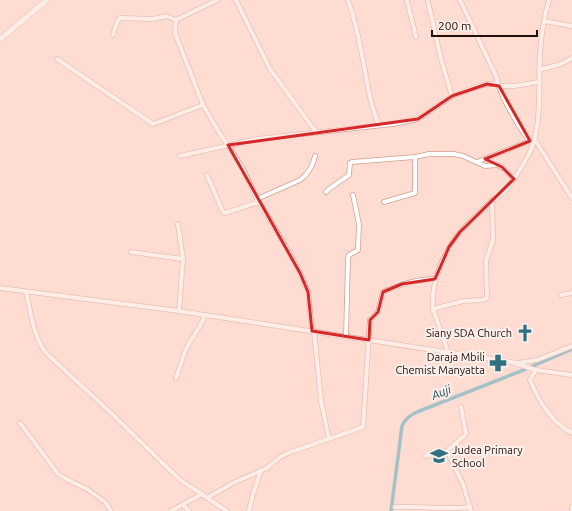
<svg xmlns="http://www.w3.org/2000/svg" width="572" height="511" viewBox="0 0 572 511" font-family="Ubuntu,sans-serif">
	<rect width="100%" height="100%" fill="#fedcd2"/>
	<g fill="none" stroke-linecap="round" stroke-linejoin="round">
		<path stroke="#33a2bd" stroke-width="3.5" d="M391,511L402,426C405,419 410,415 417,412L526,369L572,349"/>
		<g stroke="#d39e8e" stroke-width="5.5">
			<g id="minor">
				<path d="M236,0L270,69L316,132"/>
				<path d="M348,0C354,17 358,33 361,51C367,77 368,100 379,125"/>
				<path d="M407,0L416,37"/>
				<path d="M460,0L496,76L498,84L499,86H514L539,82"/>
				<path d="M428,2L441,59L452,96"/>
				<path d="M176,20L217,0"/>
				<path d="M544,21L572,26"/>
				<path d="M113,35L117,22L120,18L153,19L166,16L176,20L175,33L203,105L220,134L228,145L243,169L257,199L285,245L300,273L308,292L312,331"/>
				<path d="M57,59L153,124L203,105"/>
				<path d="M539,70L561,64L572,58"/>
				<path d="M499,86C503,100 522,134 533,144"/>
				<path d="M535,140L572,198"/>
				<path d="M180,156L257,139L393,124L418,119L452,96L479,86L487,84H498"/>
				<path d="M477,162L530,141"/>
				<path d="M207,175L223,212L225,213L256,203L257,199L300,180C308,174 313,166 315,156"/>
				<path d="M326,192L329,189L349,175L350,163L352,162L415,157L429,154H454L463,156L485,166L498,165L505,169L514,179"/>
				<path d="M384,202L415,193V157"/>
				<path d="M178,224L183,259L179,311"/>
				<path d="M131,252L183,259"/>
				<path d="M0,288L179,311L511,362L536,370L572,375"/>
				<path d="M26,292C31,313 33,337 47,354L110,412L174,474L183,482L202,494"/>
				<path d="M561,295L572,293"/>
				<path d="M433,309L463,301L483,300L487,298L486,261L493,240L492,201"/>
				<path d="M314,331L321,401L329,439"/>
				<path d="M346,336L348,258L349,255L358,250L359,224L353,195"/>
				<path d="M448,352L433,309C430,281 446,246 466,226C474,218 483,209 492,201C496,198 501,195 504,192C514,181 521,168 528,156C543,130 538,84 540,54C541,36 544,17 549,0"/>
				<path d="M518,363L537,360L572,346"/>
				<path d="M536,370L530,380C539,401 551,422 572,433"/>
				<path d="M176,378C180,367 183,355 188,345C194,334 201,327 205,315"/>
				<path d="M20,423L58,474L68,480L87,489L105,502L111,511"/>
				<path d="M447,451L466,434L461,407"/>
				<path d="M425,456L434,455L447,451L463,484L471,511"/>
				<path d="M207,498L227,511"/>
				<path d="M183,505L189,511"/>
				<path d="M395,507C420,506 445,510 470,507"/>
				<path d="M171,511L202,494L207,498L235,482L267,468L280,457L288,453L363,427L370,320L378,312L383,292C400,285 416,279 435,279"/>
				<path d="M249,511L253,494L261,470"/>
				<path d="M572,511V507"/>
			</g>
		</g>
		<g stroke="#d39e8e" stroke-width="6">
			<path id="major" d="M0,39L47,0"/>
		</g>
		<use href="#minor" stroke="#fff" stroke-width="4"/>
		<use href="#major" stroke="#fff" stroke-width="5"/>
	</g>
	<path d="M0 0H572V511H0ZM487,84L499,86L530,141L485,159L502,167L514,179L460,232L449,247L435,279L402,284L383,292L378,312L370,320L369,340L312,331L308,292L300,273L228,145L418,119L452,96Z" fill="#fedcd2" fill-opacity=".55" fill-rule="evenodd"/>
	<path fill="none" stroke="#d62828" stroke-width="3" stroke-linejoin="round" d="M487,84L499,86L530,141L485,159L502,167L514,179L460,232L449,247L435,279L402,284L383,292L378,312L370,320L369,340L312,331L308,292L300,273L228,145L418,119L452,96Z"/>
	<defs>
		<g id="church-bare" transform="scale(1.38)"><path d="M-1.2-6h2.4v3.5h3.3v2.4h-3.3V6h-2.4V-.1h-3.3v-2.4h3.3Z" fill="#2f7183" stroke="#fbefec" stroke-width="2.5" paint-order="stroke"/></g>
		<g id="pharmacy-bare" transform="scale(1.38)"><path d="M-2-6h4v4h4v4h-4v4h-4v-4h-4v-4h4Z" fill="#2f7183" stroke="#fbefec" stroke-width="2.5" paint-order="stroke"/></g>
		<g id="school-bare" transform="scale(1.38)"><path d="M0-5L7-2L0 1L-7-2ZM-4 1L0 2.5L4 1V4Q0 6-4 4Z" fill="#2f7183" stroke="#fbefec" stroke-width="2.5" paint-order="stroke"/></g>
	</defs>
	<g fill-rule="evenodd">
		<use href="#church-bare" x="525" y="333"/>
		<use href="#pharmacy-bare" x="498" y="363"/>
		<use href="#school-bare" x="439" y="456"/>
	</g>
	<g text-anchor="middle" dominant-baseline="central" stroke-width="4" stroke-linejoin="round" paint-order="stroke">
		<g font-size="11" fill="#220f0a" stroke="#fbefec" text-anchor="end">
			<text x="512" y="333">Siany SDA Church</text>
			<text x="485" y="357">Daraja Mbili<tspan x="485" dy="13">Chemist Manyatta</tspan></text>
			<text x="452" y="450" text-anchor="start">Judea Primary<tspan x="452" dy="13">School</tspan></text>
		</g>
		<g font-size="12" font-style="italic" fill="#23515d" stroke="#fbefec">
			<text transform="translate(441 392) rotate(-22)">Auji</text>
		</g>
	</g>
	<path d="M432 30v6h105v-6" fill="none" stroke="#220f0a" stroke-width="2"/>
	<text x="438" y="30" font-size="12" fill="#220f0a" stroke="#fbefec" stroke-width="3" paint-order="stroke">200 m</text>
</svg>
